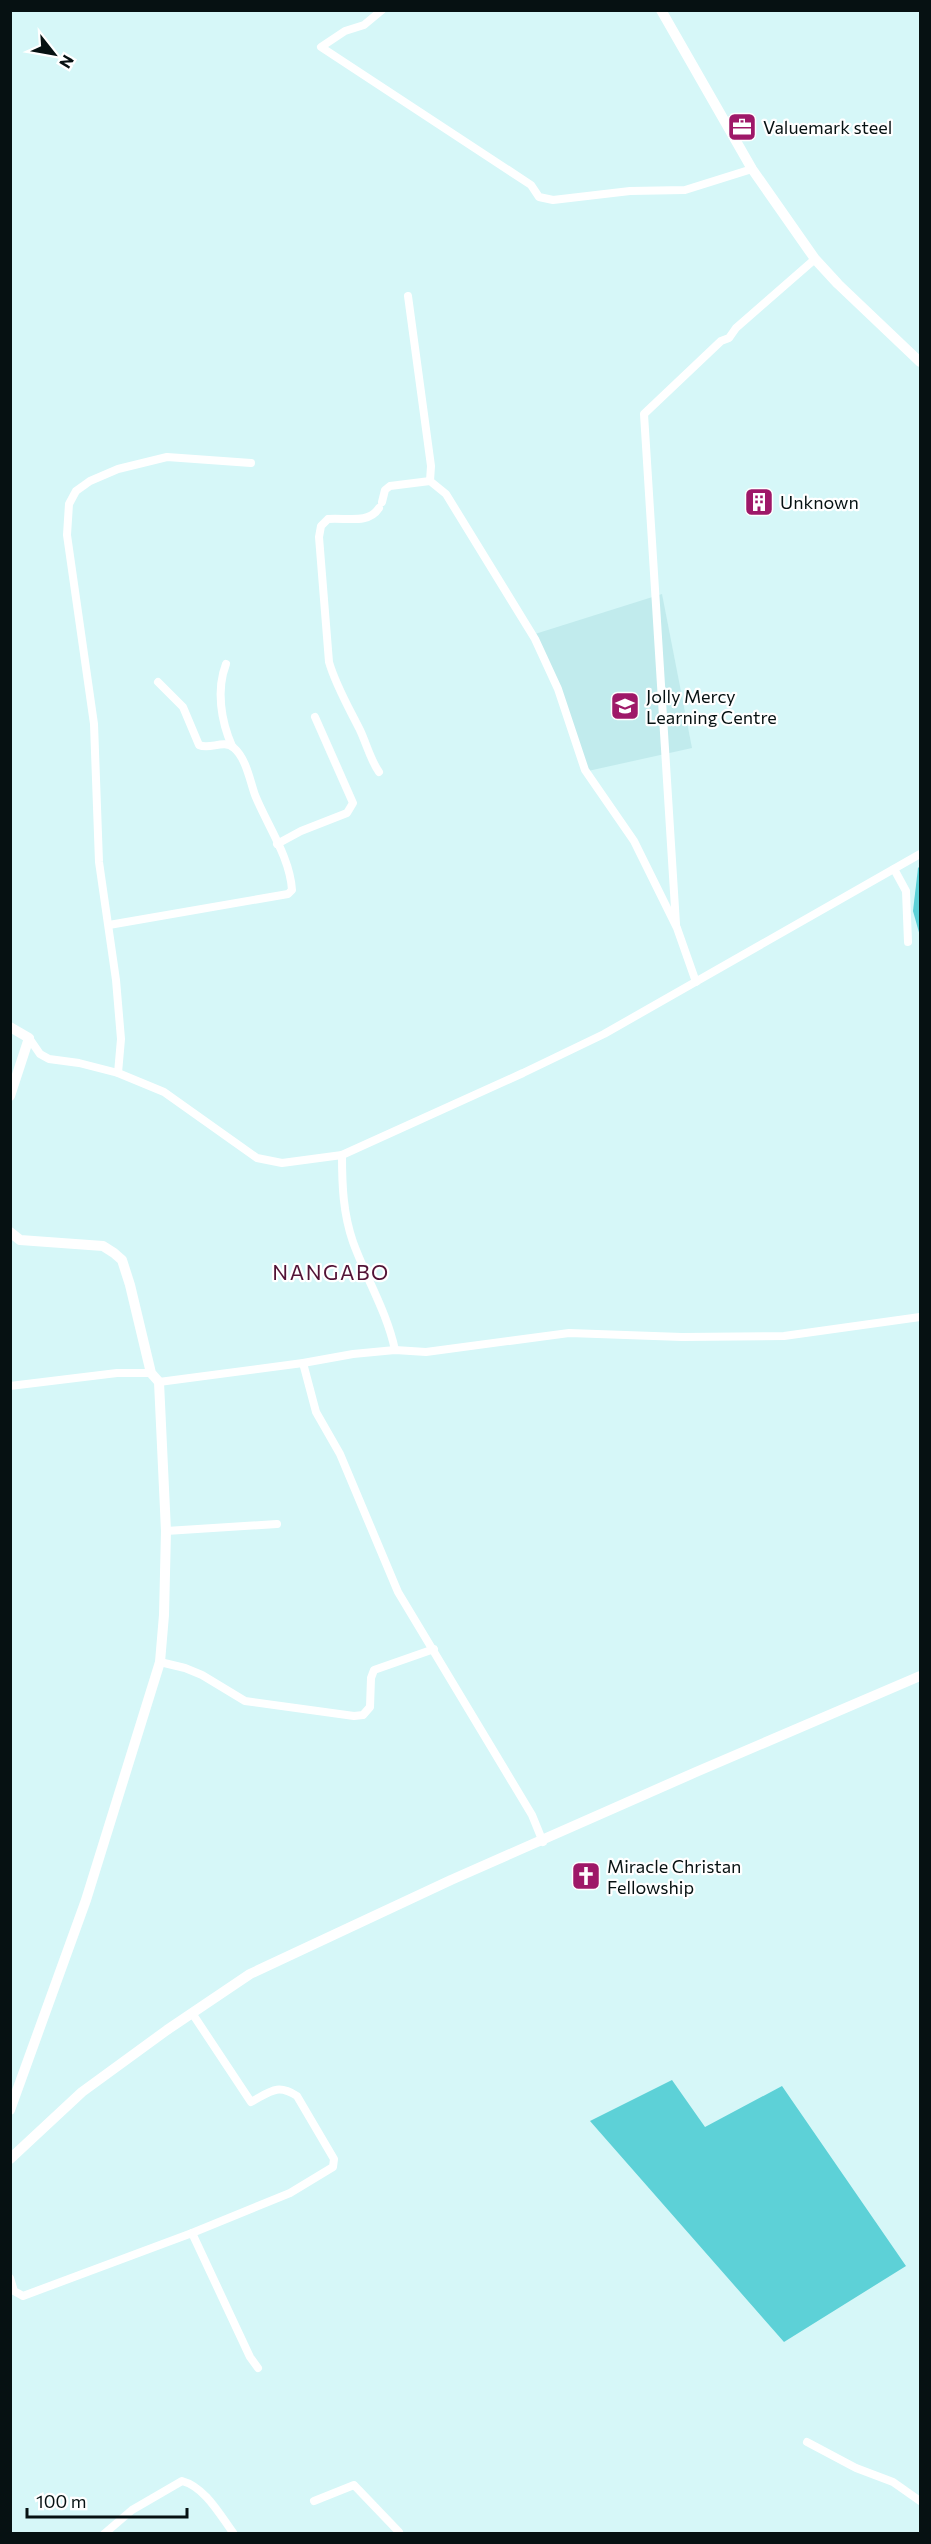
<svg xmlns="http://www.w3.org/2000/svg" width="931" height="2544" viewBox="0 0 931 2544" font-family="Commissioner,sans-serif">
	<rect width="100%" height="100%" fill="#d6f7f8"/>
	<path fill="#c1ebed" d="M662,594L692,748L588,771L535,634Z"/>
	<g fill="#5dd1d7">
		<path d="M920,866V936L913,911L918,868Z"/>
		<path d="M672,2080L705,2127L782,2086L906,2266L784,2342L590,2121Z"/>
	</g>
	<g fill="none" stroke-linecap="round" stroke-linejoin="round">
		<g stroke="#fff" stroke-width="8">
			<path d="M382,10L364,25L345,31L321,47L531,185L539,197L553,200L630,191L685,190L752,169"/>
			<path d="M408,296L431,466L430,481L446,494L535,639L558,689L585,770L634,841L677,928L696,982"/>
			<path d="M382,502L385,490L390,486L430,481"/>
			<path d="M379,508C368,525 345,517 328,519L321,526L319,537L329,662C336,686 349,708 360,730C367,745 370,759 379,772"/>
			<path d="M226,664C216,690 221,721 232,746"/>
			<path d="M277,844L301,831L347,813L353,803L315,717"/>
			<path d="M894,869L906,891L908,942"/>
			<path d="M676,924L644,414L721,341L729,338L736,328L815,259"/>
			<path d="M109,925L288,894L292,890C290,857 267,825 255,795C250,781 246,758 234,748C224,739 210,750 199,745L183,707L158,682"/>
			<path d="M29,1038L40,1054L49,1059L79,1063L118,1073L164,1092L257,1158L282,1163L342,1155L523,1073L604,1034L920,854"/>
			<path d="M118,1073L121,1039L116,980L99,862L94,724L67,535L69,504L76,491L90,481L118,469L167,457L251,463"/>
			<path d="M342,1155C342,1185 343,1213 353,1242C366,1278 387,1312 395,1350"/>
			<path d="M303,1363L316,1412L340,1454L398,1592L532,1815L543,1842"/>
			<path d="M159,1382L303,1363L353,1354L395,1350L426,1352L569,1333L682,1337L784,1336L920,1317"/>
			<path d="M10,1386L117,1373H151"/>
			<path d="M166,1531L277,1524"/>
			<path d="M160,1662L185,1668L202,1675L245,1701L354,1716L363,1715L370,1707L371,1678L374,1670L434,1649"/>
			<path d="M192,2013L251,2102C270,2092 277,2083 297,2096L334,2159L333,2167L290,2193L192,2233"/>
			<path d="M10,2278L14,2291L23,2296L192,2233L250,2357L258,2368"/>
			<path d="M807,2442L856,2468L893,2482L920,2501"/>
			<path d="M314,2501L354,2485L399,2532"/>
			<path d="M104,2534L132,2510L182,2481C205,2487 220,2515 234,2534"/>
		</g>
		<g stroke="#fff" stroke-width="10">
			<path d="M661,10L752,169L815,259L838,284L920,362"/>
			<path d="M10,1027L29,1038L10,1096"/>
			<path d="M10,1232L20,1240L103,1246L114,1253L122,1260L130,1285L151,1373L159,1382L166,1531L164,1615L160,1662L86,1900L10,2110"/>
			<path d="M10,2159L82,2092L167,2030L250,1974L451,1880L696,1772L920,1676"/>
		</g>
	</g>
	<defs>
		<g id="office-square" transform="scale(1.5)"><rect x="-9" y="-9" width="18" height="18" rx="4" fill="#9e1868" stroke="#fff"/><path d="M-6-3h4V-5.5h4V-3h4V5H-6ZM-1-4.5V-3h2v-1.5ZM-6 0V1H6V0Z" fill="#fff"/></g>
		<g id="building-square" transform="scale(1.5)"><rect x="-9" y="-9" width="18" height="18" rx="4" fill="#9e1868" stroke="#fff"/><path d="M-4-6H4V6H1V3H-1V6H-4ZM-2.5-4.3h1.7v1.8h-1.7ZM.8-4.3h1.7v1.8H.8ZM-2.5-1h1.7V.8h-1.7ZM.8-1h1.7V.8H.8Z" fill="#fff"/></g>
		<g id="school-square" transform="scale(1.5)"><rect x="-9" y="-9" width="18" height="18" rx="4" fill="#9e1868" stroke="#fff"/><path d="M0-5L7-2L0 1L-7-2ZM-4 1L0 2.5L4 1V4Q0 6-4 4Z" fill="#fff"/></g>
		<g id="church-square" transform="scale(1.5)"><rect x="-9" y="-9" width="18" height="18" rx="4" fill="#9e1868" stroke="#fff"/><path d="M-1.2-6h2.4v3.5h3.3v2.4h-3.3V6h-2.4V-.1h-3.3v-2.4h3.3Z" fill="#fff"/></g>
	</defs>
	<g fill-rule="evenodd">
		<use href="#office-square" x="742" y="127"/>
		<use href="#building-square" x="759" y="502"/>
		<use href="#school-square" x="625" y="706"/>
		<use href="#church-square" x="586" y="1876"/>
	</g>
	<g text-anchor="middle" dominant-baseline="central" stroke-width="4.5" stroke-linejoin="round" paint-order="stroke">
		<g font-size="18" fill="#061112" stroke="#fff" text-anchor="start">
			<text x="763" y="127">Valuemark steel</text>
			<text x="780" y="502">Unknown</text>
			<text x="646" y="696">Jolly Mercy<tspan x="646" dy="21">Learning Centre</tspan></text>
			<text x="607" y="1866">Miracle Christan<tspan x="607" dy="21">Fellowship</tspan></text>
		</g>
		<g font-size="21" letter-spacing="1.5" fill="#521336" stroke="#fff">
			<text x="331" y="1271">NANGABO</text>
		</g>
	</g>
	<rect width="931" height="2544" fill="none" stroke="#061112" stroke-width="24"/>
	<g transform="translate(54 54) rotate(121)" stroke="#ffffff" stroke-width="4.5" paint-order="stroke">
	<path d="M0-4.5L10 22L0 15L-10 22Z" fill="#061112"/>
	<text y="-9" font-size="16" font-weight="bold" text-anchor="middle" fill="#061112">N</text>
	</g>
	<path d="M27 2508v9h160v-9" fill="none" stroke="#061112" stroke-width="3"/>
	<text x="36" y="2508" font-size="18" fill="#061112" stroke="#ffffff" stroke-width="4.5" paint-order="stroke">100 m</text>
</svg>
